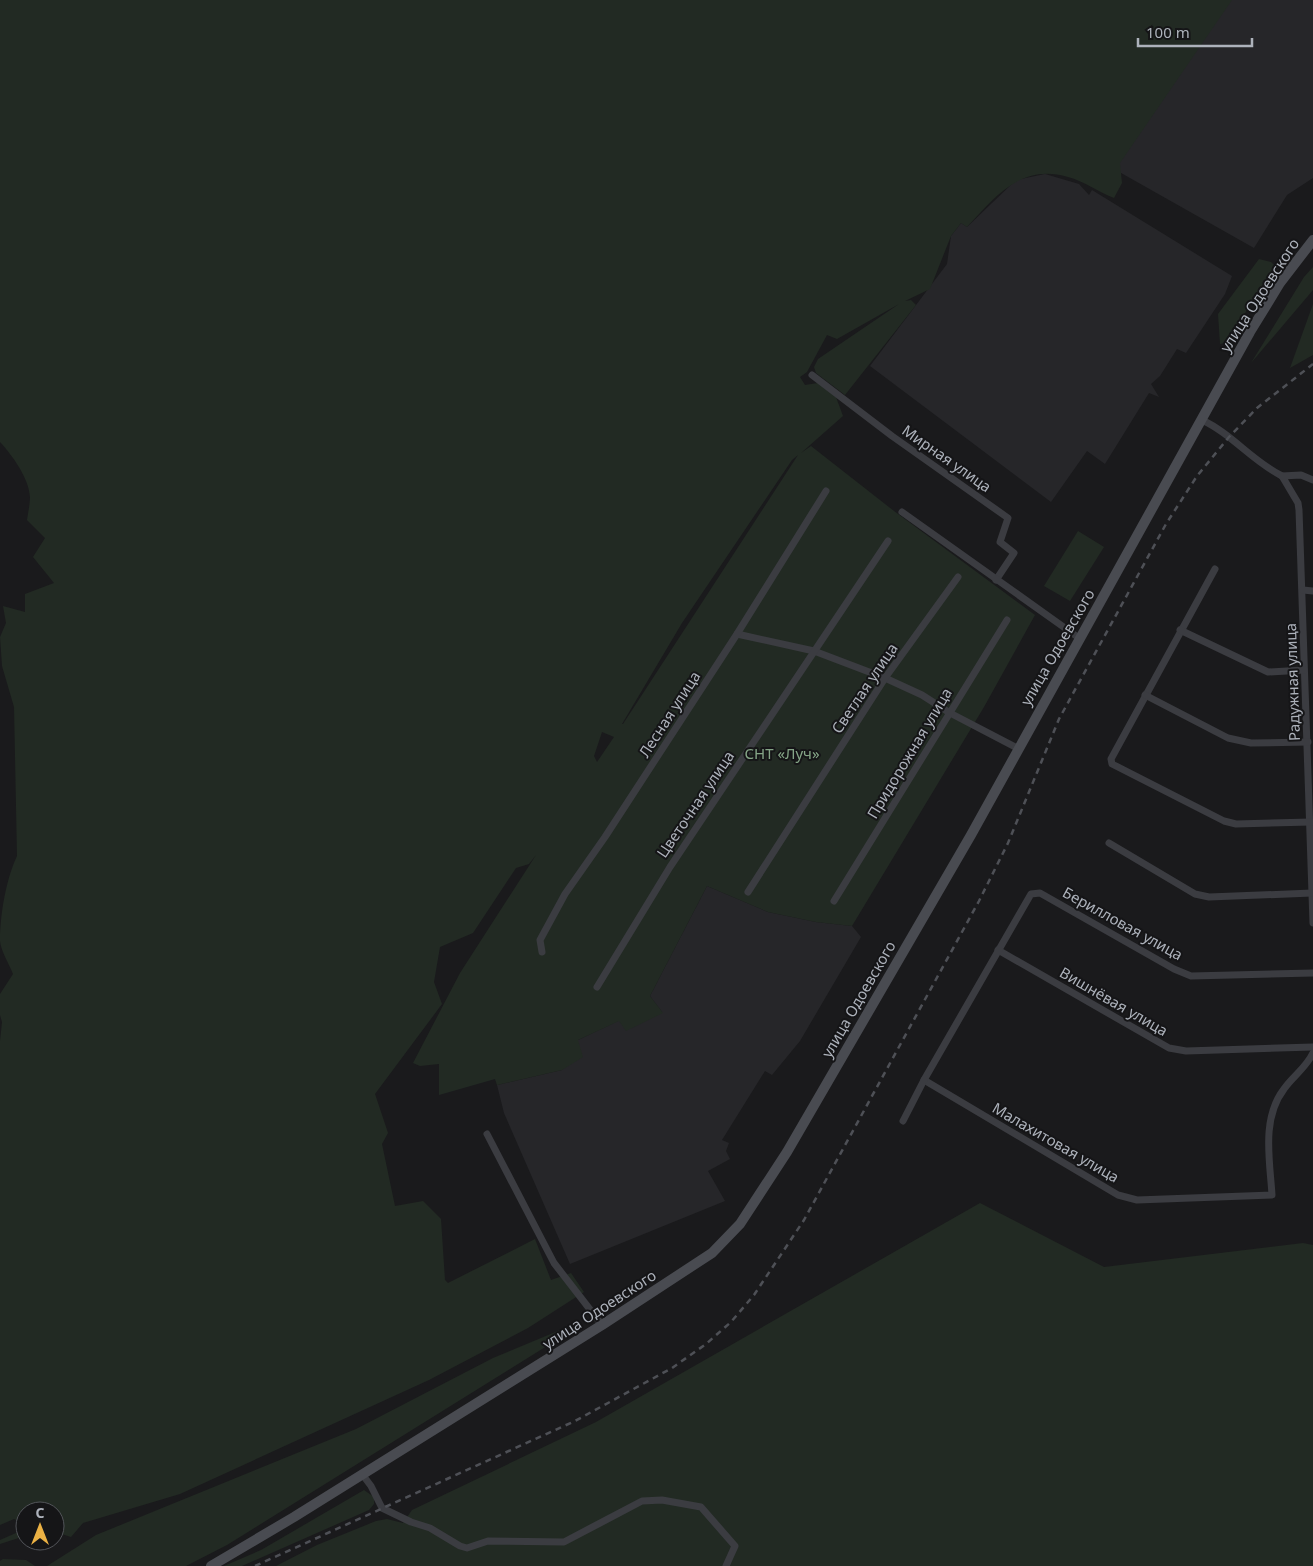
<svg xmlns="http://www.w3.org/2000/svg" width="1313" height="1566" viewBox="0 0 1313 1566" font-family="'Noto Sans',sans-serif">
	<rect width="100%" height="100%" fill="#1a1a1c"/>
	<g fill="#262629">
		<path d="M1224,0H1313V178L1287,195L1254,248L1114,169Z"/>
		<path d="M1045,174L1079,184L1089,195L1092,190L1232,276L1225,294L1186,353L1177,349L1160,376L1151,384L1159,397L1149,393L1105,464L1087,451L1051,502L870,366L947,264L951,236L961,223L967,227L1016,180Z"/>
		<path d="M707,886L768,912L816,922L852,926L861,937L800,1041L772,1075L765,1071L722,1140L729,1143L726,1151L730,1159L708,1171L725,1201L570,1264L504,1113L497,1085L562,1070L578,1040L620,1020L662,1012L650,996Z"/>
	</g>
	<g fill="#222a23" fill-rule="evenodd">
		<path d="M0,0H1232L1120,163L1122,183L1114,198C1098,192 1084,181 1068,177C1021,163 995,197 967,227L961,223L951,236L930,289L905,301L911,300L916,305L845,395L816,373L814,367L818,359L899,304L837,339L827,335L807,372L800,377L805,385L818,383L836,397L843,416L801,453L811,446L894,511L1035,615L984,707L852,926L816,922L768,912L707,886L650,996L663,1013L626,1031L619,1021L578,1040L583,1057L562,1070L497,1085L495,1079L439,1095V1064L420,1066L413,1063L460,973L536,855L529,864L516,868L473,933L440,947L434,982L442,1004L375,1094L388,1133L382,1144L395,1206L423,1201L441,1219L445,1280L448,1283L535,1239L551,1280L571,1273L584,1292L528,1328L429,1380L180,1494L83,1523L71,1537L55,1532V1511H25V1524L14,1519L0,1525V1041L2,1022L0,1015V994L13,974C9,964 1,951 0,941C0,915 6,879 17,856L14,707L2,666L0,637L6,623L3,606L25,612V594L54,583L33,557L45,538L27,520C28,513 30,504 30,497C29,478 12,455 0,442ZM798,455L623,724H622L682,623L792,460ZM602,732L614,737L597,762L594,756Z"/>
		<path d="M1259,259L1271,262L1275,266L1226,343L1220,344L1218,314Z"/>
		<path d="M1313,267V290L1251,363L1304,277Z"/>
		<path d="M1313,304V355L1290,368Z"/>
		<path d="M1078,531L1104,547L1070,601L1044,586Z"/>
		<path d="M980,1203L1104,1267L1303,1243L1313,1245V1566H276L317,1545L376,1521L387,1519L403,1523L412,1510L596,1422Z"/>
		<path d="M579,1326L227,1545L186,1566H47L96,1535L356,1429L493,1358L565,1328Z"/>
		<path d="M364,1490L374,1497V1504L369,1510L242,1566H224L261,1550Z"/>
		<path d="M25,1529V1536L0,1544V1540Z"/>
		<path d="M3,1559L26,1560L35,1566H0V1561Z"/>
	</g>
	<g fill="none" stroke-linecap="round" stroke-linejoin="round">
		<g stroke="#3b3c41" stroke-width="7">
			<path d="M812,375L892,436L1008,518L1000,542L1014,553L996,580"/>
			<path d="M1202,420C1232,434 1252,461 1282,476"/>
			<path d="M1313,480L1301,475L1282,476L1298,503L1299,510L1313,923"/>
			<path d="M902,512L1079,638"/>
			<path d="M1215,569L1111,759L1112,764L1224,821L1236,824L1311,822"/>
			<path d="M1303,590L1313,591"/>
			<path d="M1180,630L1268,672L1304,670"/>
			<path d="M737,634L814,651L885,678L922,695L950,713L1017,748"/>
			<path d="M1145,695L1228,738L1251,743L1308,742"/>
			<path d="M1109,843L1195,894L1209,897L1312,893"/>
			<path d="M748,892L885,678L958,577"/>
			<path d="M834,901L1007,620"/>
			<path d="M998,950L1169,1048L1186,1051L1313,1047"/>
			<path d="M542,952L540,940L565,894L605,837L737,634L826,491"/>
			<path d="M597,987L670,867L888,541"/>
			<path d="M924,1080L1118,1195L1137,1200L1272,1195C1270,1161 1261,1119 1284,1089C1293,1076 1306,1068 1313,1053"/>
			<path d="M903,1121L924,1080L1031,894L1040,893L1174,969L1191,976L1313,973"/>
			<path d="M487,1134L554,1263L602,1325"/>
			<path d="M362,1474L371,1486L382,1508L411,1522L430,1528L460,1546L467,1548L488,1541L564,1542L642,1501L662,1500L701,1507L735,1546L726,1566"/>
		</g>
		<path stroke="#494b51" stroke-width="10" d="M211,1566L294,1517L602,1325L712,1253L740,1224L787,1152L971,835L1250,332L1280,283L1313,240"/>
		<path stroke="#4e5056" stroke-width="2.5" stroke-dasharray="6 5" stroke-linecap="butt" d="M255,1566L575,1421L672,1368L706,1344L731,1322L754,1295L804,1220L979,901L1008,843L1059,719L1166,524L1197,476L1229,437L1257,408L1313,364"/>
	</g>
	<g text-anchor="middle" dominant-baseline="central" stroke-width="4" stroke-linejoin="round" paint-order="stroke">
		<g font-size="15" fill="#adb2bb" stroke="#151517">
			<text transform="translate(1259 295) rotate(-57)">улица Одоевского</text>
			<text transform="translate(947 458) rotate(35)">Мирная улица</text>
			<text transform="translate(1057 647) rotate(-60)">улица Одоевского</text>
			<text transform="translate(1292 682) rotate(-92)">Радужная улица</text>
			<text transform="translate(864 688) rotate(-56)">Светлая улица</text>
			<text transform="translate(669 714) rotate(-57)">Лесная улица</text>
			<text transform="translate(909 753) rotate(-59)">Придорожная улица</text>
			<text transform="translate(695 804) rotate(-56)">Цветочная улица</text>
			<text transform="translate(1123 923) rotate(29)">Берилловая улица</text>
			<text transform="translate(858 999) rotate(-60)">улица Одоевского</text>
			<text transform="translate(1114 1001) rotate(30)">Вишнёвая улица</text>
			<text transform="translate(1056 1142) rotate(30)">Малахитовая улица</text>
			<text transform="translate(599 1309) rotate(-33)">улица Одоевского</text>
		</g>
		<g font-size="15" fill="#85a587" stroke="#151517">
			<text x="782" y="753">СНТ «Луч»</text>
		</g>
	</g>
	<g transform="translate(40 1526)"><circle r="24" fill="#151517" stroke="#525459"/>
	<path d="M0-4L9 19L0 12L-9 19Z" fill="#ebb144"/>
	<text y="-8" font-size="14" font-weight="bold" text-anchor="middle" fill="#adb2bb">С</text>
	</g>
	<path d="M1138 38v8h114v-8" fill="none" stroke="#adb2bb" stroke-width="2.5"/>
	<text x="1146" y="38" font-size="15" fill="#adb2bb" stroke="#151517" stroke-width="4" paint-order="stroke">100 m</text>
</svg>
